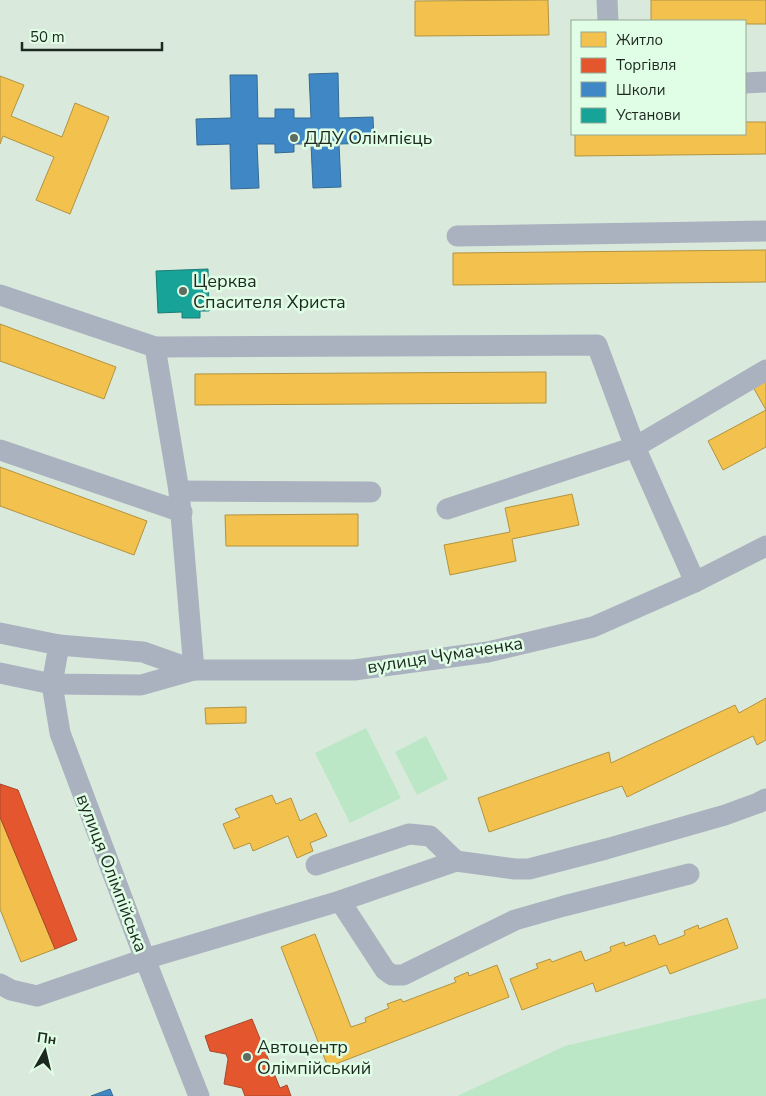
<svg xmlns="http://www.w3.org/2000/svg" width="766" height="1096" viewBox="0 0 766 1096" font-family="'Nunito Sans',sans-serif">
	<rect width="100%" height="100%" fill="#d9eadd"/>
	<g fill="#bce7c6">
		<path d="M366,728L401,798L350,823L315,753Z"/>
		<path d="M426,736L448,779L417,795L395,752Z"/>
		<path d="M766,998V1096H457L565,1046Z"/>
	</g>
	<g fill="#f2c14e" stroke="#b29340">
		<path d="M548,0L549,35L415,36V1Z"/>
		<path d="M651,0H766V24H745V21H651Z"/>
		<path d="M0,76L24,85L11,116L62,137L75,103L109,117L70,214L36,200L54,157L3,136L0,144Z"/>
		<path d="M745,122H766V154L575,156V134H745Z"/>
		<path d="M766,250V282L453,285V253Z"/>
		<path d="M0,324L116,367L104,399L0,361Z"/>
		<path d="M546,372V403L195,405V374Z"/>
		<path d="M766,380V447L723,470L708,441L766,410L753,387Z"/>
		<path d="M0,467L147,521L134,555L0,506Z"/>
		<path d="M572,494L579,525L512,539L516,561L450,575L444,545L510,532L505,508Z"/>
		<path d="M358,514V546H226L225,515Z"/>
		<path d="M766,698V740L757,745L753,736L627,797L622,786L489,832L478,798L609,752L611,763L735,705L739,713Z"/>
		<path d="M246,707V723L206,724L205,708Z"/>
		<path d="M272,795L276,804L291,798L300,821L316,813L327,836L310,843L313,851L297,858L288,836L253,851L250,843L234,849L223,824L240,817L235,809Z"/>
		<path d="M0,817L55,949L21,962L0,909Z"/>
		<path d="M727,918L738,948L670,974L666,965L596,992L593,983L522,1010L510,979L538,968L536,964L550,959L552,962L581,951L585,961L611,951L610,947L624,942L625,946L655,935L659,945L685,935L684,931L698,925L699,929Z"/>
		<path d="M315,934L351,1027L366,1022L365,1018L389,1008L387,1004L401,999L403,1002L456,982L454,978L468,972L469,976L497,965L509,997L328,1067L281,947Z"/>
	</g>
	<g fill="#e4572e" stroke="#a8492a">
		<path d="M0,784L18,790L77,940L55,949L0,817Z"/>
		<path d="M252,1019L280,1088L287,1085L291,1096H245L242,1088L224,1084L228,1059L226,1054L210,1051L205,1036Z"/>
	</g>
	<g fill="#3f88c5" stroke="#356b93">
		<path d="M338,73L339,118L373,117L374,143L339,144L341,187L313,188L311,144H294V152L275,153V144H257L259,188L231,189L230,144L197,145L196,119L231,118L230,75H257L258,118H275V109H294V118H311L309,74Z"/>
		<path d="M110,1089L113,1096H91Z"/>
	</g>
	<path fill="#17a398" stroke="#197e74" d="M208,269L209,311H200V318H182V312L158,313L156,271Z"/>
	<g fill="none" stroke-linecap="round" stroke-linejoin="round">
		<g stroke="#abb2bf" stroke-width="21">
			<path d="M607,0L608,21"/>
			<path d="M745,83L766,82"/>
			<path d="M457,236L766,231"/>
			<path d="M0,295L155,347L597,345L635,447L695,582"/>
			<path d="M155,347L179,491L194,670"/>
			<path d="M0,450L182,512"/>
			<path d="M179,491L371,492"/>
			<path d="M447,509L635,447L766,370"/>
			<path d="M0,633L59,645L143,652L194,670"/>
			<path d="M59,645L52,684L60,733L145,959L199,1096"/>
			<path d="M0,673L52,684L141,685L194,670H354L488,652L593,627L695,582L766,546"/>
			<path d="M316,865L409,834L430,836L456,861"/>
			<path d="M340,901L385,970L392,975H403L515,920L564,906L689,874"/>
			<path d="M0,984L11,990L37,996L145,959L340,901L456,861L515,869H529L606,849L725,815L758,803L766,799"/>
		</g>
	</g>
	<g fill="#5f6c62" stroke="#e0fee6" stroke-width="2">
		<circle cx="294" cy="138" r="5"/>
		<circle cx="183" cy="291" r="5"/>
		<circle cx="247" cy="1057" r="5"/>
	</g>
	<g text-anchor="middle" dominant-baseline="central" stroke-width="5" stroke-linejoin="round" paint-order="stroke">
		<g font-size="18" fill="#1d281f" stroke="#e0fee6" text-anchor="start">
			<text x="304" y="138">ДДУ Олімпієць</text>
			<text x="193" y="281">Церква<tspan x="193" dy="21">Спасителя Христа</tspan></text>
			<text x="257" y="1047">Автоцентр<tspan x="257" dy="21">Олімпійський</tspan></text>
		</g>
		<g font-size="18" fill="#1d281f" stroke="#e0fee6">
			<text transform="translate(445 655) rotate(-9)">вулиця Чумаченка</text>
			<text transform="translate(112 873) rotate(69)">вулиця Олімпійська</text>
		</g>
	</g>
	<rect x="571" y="20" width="175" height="115" fill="#e0fee6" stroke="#92a896"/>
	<rect x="581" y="32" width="25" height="15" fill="#f2c14e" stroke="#92a896"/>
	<text x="616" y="45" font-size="15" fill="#1d281f">Житло</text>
	<rect x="581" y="58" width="25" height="15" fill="#e4572e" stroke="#92a896"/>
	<text x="616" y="70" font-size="15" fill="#1d281f">Торгівля</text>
	<rect x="581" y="82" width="25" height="15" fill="#3f88c5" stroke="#92a896"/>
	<text x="616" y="95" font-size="15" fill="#1d281f">Школи</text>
	<rect x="581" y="108" width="25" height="15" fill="#17a398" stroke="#92a896"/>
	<text x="616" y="120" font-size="15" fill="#1d281f">Установи</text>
	<g transform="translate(45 1051) rotate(8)" stroke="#e0fee6" stroke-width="4" paint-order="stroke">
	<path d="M0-4L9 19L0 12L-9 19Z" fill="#1d281f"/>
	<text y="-8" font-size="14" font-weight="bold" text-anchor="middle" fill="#1d281f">Пн</text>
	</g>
	<path d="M22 42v8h140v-8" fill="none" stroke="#1d281f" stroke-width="2.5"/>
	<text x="30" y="42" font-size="15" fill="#1d281f" stroke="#e0fee6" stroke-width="4" paint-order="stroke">50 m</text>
</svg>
